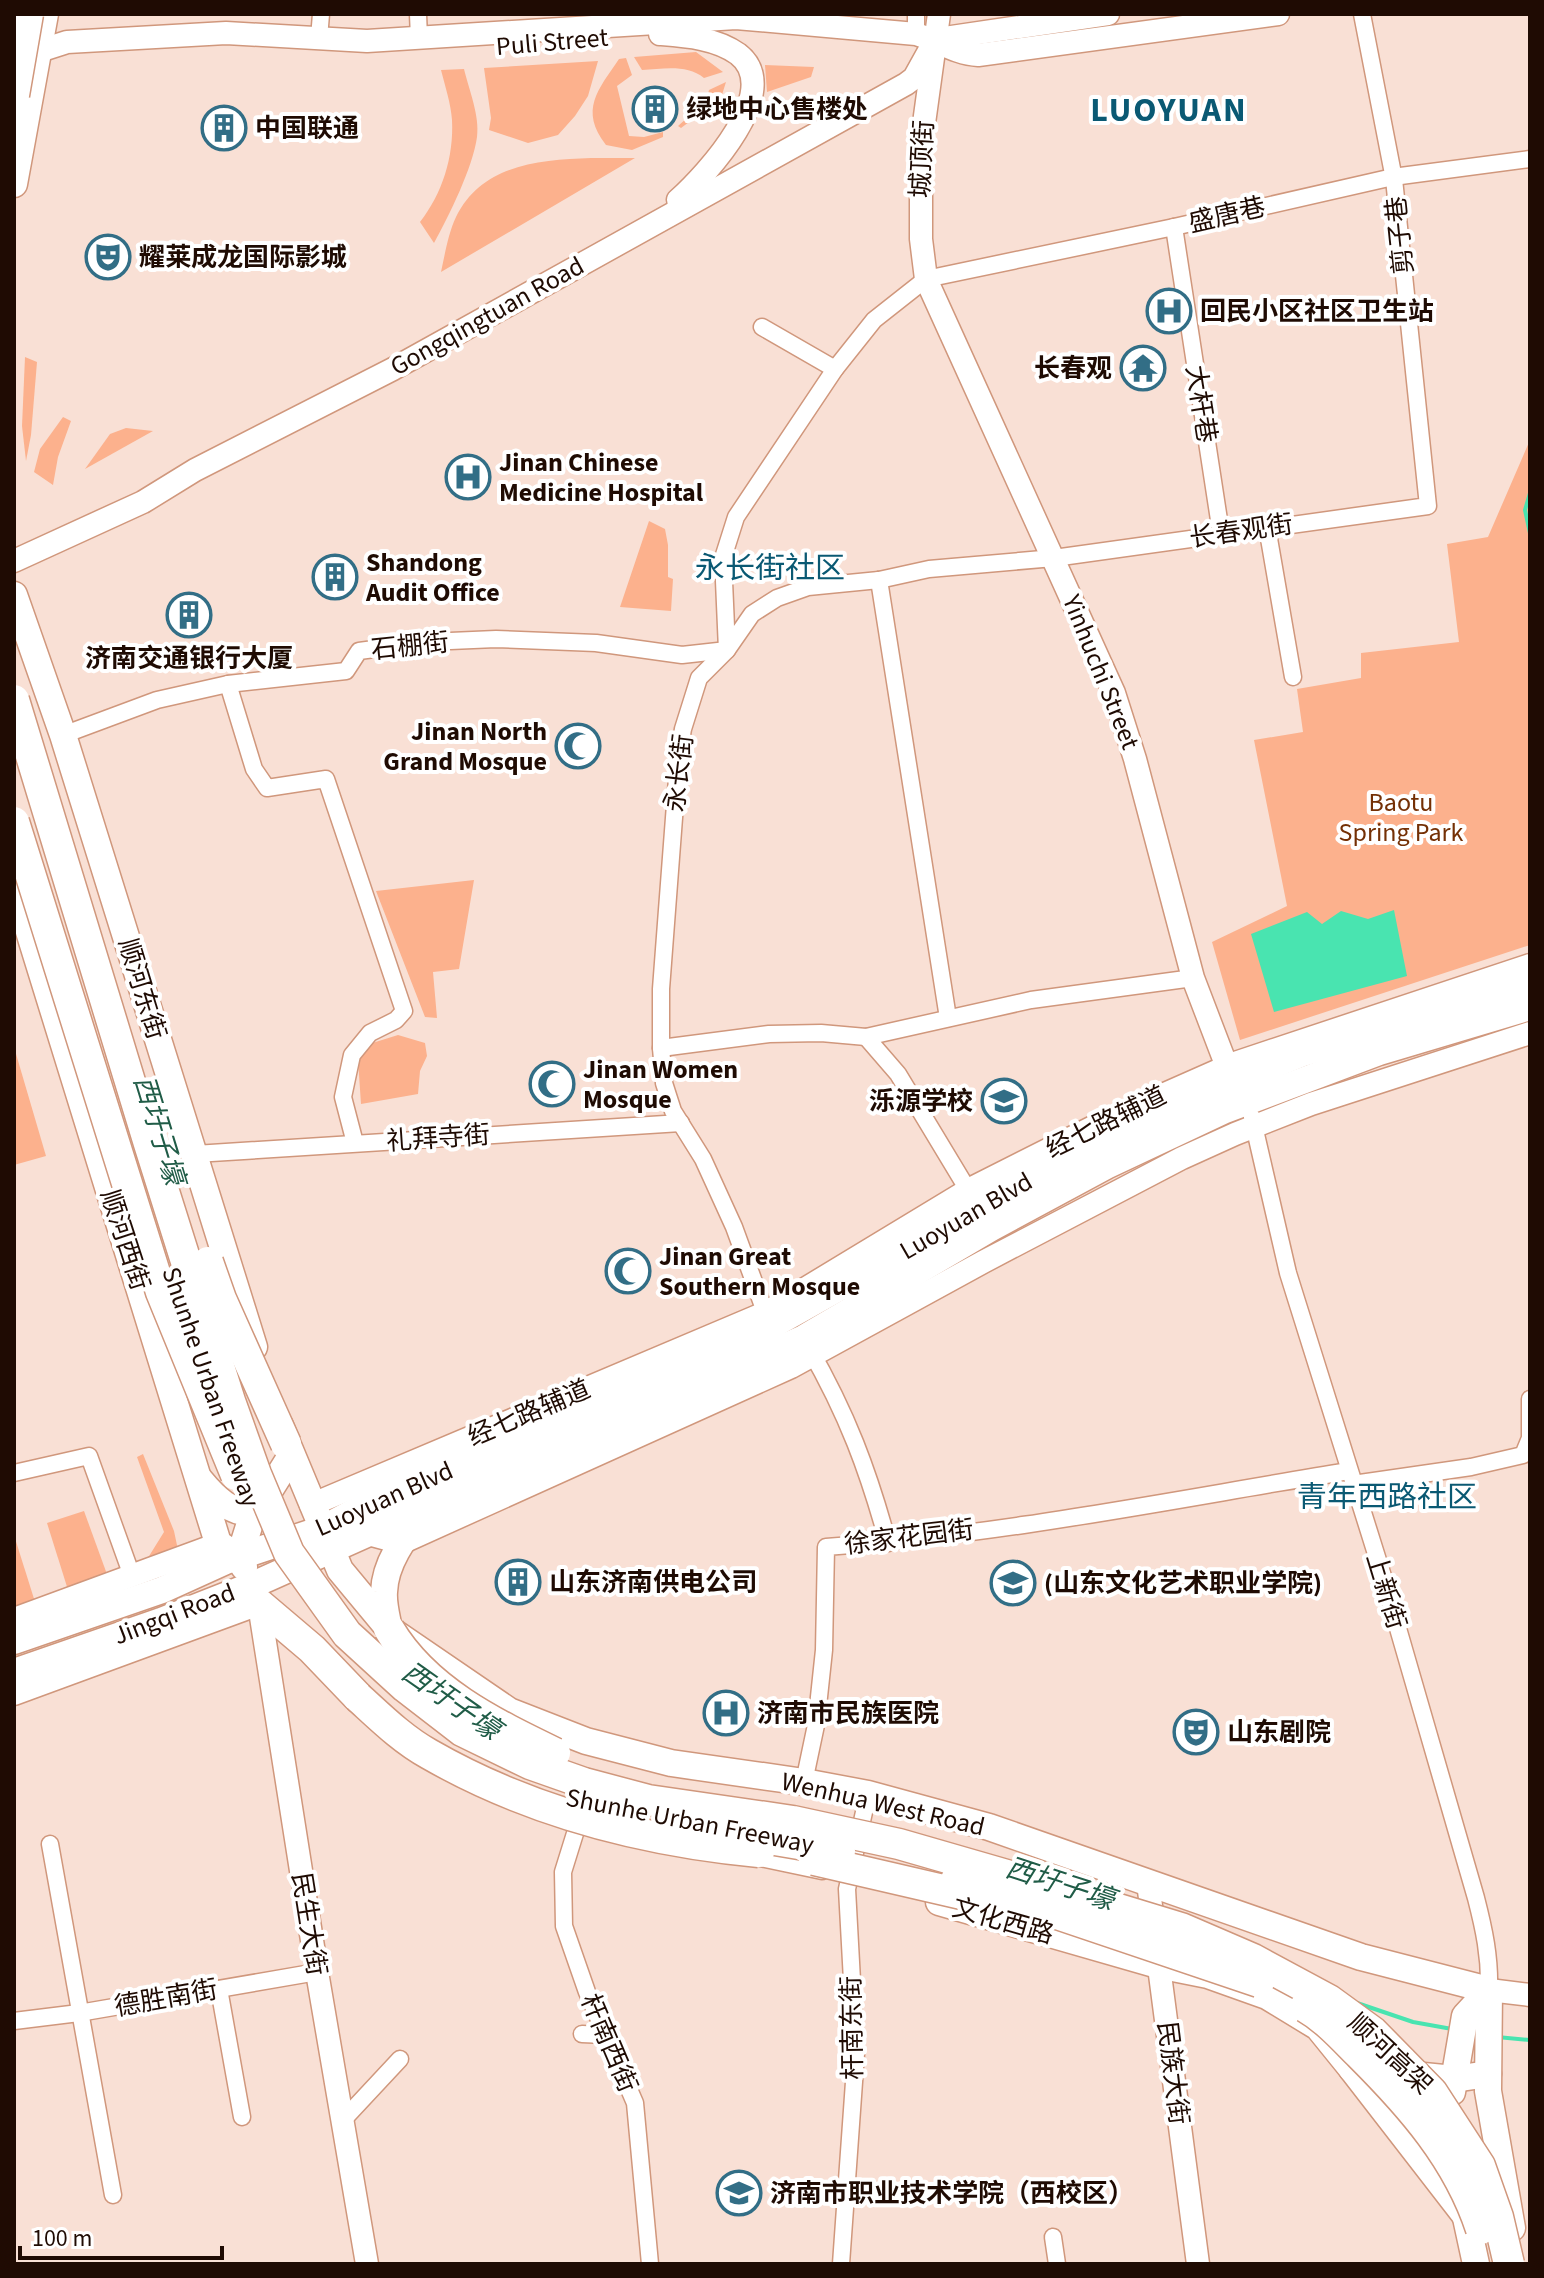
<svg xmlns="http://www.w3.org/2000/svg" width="1544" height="2278" viewBox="0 0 1544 2278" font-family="'Source Sans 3','Noto Sans SC',sans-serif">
	<rect width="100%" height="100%" fill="#f9e0d5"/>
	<g fill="#fcb18d">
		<path d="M696,52L723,72L704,78C687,64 663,69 642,70L634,57Z"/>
		<path d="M626,58L632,75L617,86L629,136L644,137L663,132V137L632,150L606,145C579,110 598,90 619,59Z"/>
		<path d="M598,61L588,96L575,116L558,135L528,143L489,130L491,118L484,68Z"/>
		<path d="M765,65L814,67L811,77L767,92Z"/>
		<path d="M464,69C469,90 480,116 477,137C473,167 449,216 434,243L420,222C442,194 454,157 452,120C451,104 445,86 441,70Z"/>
		<path d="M726,82L721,98L681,128L678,126L706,101L709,90Z"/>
		<path d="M591,158H635L441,272C445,254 448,234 456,217C482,164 539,160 591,158Z"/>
		<path d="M25,357L37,362L31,435L26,461L22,426Z"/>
		<path d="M63,417L71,421L58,457L53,485L34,472L40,449Z"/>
		<path d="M126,428L153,431L85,469L110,434Z"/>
		<path d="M1530,440V945L1240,1040L1212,942L1287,906L1254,740L1303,732L1297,689L1361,678V653L1459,642L1447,544L1488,537Z"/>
		<path d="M649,521L665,529L668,545V577L673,579L671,611L620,607Z"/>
		<path d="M474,880L459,969L433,972L437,1018L425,1017L376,891Z"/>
		<path d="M398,1035L425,1043L427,1056L420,1071L418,1094L361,1104L358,1060L366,1045Z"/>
		<path d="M14,1047L46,1156L14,1165Z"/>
		<path d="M143,1454L174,1531L178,1550L146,1561L164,1532L137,1457Z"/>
		<path d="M84,1511L108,1577L68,1590L47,1523Z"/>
		<path d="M14,1535L35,1602L14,1609Z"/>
	</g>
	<path fill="#49e4b0" d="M1394,910L1407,976L1274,1012L1251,934L1307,912L1322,924L1341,911L1368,919Z"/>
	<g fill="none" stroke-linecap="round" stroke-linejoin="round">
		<g stroke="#49e4b0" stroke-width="4">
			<path d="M1530,493L1525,510L1530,533"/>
			<path d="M1357,2003L1413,2022L1452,2029"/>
			<path d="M1497,2037L1530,2040"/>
		</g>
		<g stroke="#d0977c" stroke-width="19">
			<g id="street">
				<path d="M418,14L419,38"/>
				<path d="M916,34V14"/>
				<path d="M319,38L321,14"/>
				<path d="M1174,227L1221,533"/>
				<path d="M762,327L835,369"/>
				<path d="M1267,527L1293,677"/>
				<path d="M879,580L948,1018"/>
				<path d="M228,684L254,769L267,788L326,779L404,1011L396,1020L370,1033L352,1055L343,1097L355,1143"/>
				<path d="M63,735L157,700L228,684L346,671L359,651L427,642L496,639L596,643L682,655L727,650L752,614L777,598L808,587L879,580L929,569L1054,558L1428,506L1394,179L1362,14"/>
				<path d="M866,1037L898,1074L968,1190"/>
				<path d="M661,1048L769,1034L821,1033L866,1037L1031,1000L1193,978"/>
				<path d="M1252,1117L1288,1273L1382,1573L1476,1898C1484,1929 1490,1957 1489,1990"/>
				<path d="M195,1154L681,1123"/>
				<path d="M768,1320L734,1227L703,1159L673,1111L664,1083L661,1048V989L679,752L683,729L699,678L727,650L723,558L736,517L835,369L874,320L926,279L1174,227L1393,177L1530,159"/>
				<path d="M809,1348C847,1414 868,1470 888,1543"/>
				<path d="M14,1473L89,1456L132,1576"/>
				<path d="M1353,1484L1471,1467L1523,1455L1530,1438V1399"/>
				<path d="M804,1782L816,1725L824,1650L826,1547C1001,1535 1176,1499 1349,1471"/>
				<path d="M577,1827L563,1872L564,1926L587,1992L635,2103L650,2264"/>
				<path d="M50,1844L113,2195"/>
				<path d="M751,1856L822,1871"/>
				<path d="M219,1989L242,2117"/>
				<path d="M14,2021L79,2013L317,1972"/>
				<path d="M582,2034L605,2035"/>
				<path d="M344,2119L400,2059"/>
				<path d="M1053,2237L1057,2264"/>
				<path d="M841,2264L856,2054L847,1889L868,1794"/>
			</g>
		</g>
		<g stroke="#d0977c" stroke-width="25">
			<g id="secondary">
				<path d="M939,14L921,145V239L926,279L1114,693L1135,759L1193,978L1232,1080"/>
				<path d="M660,34C686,36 716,38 738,54C785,90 706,175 678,200"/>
				<path d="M931,40L1108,14"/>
				<path d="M39,51L67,42L226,33L367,41L736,18L916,34C936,40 956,54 978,55L1278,14"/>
				<path d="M14,561L143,502L195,470L393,369L906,84L914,78L929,51"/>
				<path d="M311,1505L765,1313L970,1189L1115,1116L1235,1063L1530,965"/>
				<path d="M368,1534L401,1543L791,1367L983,1262L1182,1158L1235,1134L1311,1104L1530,1033"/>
				<path d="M258,1598L317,1972L367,2264"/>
				<path d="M14,1619L207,1548L226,1561"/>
				<path d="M14,1694L259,1604"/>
				<path d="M1148,1883L1198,2264"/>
				<path d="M1489,1990L1530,1995"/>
			</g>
		</g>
		<g stroke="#d0977c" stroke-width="29">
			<g id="primary">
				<path d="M14,184L45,14"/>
				<path d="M14,595L63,735L254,1347"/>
				<path d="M14,883L218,1543L239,1558L244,1567"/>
				<path d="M280,1426L340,1570L389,1629L509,1711L586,1741L671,1763L804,1782L868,1794L989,1827L1361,1957L1489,1990"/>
				<path d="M200,1480C214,1497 232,1516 256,1512"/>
				<path d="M239,1558L251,1520L291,1456"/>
				<path d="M389,1629C387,1618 383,1604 384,1592C385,1560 408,1533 426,1509"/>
				<path d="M14,1641L162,1590L226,1561L322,1529L352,1513L771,1326L1043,1173L1188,1100L1303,1053L1530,983"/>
				<path d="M14,1672L161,1621L255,1584L804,1338L991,1228L1106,1166L1225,1110L1379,1052L1530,1007"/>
				<path d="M939,1902L1158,1965L1208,1975L1267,1996L1318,2027L1352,2069L1454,2079L1488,2074"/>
				<path d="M1489,1990L1488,2091L1512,2228"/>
				<path d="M1352,2069L1465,2215"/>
				<path d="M1452,2092L1465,2016L1489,1990"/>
				<path d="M1463,2204L1476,2264"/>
			</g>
		</g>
		<g stroke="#d0977c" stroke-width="33">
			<path id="highway" d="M259,1604L312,1649L358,1697"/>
		</g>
		<use href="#street" stroke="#fff" stroke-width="16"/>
		<use href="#secondary" stroke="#fff" stroke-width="22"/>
		<use href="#primary" stroke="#fff" stroke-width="26"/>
		<use href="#highway" stroke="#fff" stroke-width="30"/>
		<g stroke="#d0977c" stroke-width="33" stroke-linecap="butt">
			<g id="highway-bridge">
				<path d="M14,95L28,14"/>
				<path d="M14,700L149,1144L230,1401L256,1474L289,1553L347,1634L405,1687L462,1731L530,1764L584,1783L648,1800L793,1821L899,1844L1010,1876L1181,1928L1253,1959L1329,2000L1373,2032L1432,2092L1480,2166L1498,2217L1509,2264"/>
				<path d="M14,822L161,1292L236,1475"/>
				<path d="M208,1262L221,1299L286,1444"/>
				<path d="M389,1629C425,1690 493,1723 555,1753"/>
				<path d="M358,1697C380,1717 402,1739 429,1754C530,1812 643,1841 759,1852"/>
				<path d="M733,1833L840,1851"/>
				<path d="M814,1860L974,1897"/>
				<path d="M956,1880L1259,1982"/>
				<path d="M1305,2007C1326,2019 1342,2037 1360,2055C1411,2106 1458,2159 1481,2229"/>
			</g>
		</g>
		<use href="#highway-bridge" stroke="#fff" stroke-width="30"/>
	</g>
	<defs>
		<g id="building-ring" transform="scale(2.3)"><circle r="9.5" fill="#fff" stroke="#326e86" stroke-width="1.5"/><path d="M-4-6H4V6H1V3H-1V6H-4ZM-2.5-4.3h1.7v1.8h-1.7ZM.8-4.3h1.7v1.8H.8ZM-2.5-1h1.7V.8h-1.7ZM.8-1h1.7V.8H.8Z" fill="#326e86"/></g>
		<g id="theatre-ring" transform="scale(2.3)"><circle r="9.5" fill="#fff" stroke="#326e86" stroke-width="1.5"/><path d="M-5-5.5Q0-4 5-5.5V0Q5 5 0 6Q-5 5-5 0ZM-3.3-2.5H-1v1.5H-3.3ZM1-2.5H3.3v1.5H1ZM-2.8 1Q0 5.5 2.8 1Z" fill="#326e86"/></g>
		<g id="hospital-ring" transform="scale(2.3)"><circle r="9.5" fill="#fff" stroke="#326e86" stroke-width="1.5"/><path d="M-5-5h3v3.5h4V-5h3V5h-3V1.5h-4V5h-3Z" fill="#326e86"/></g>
		<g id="temple-ring" transform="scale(2.3)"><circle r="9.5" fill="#fff" stroke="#326e86" stroke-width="1.5"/><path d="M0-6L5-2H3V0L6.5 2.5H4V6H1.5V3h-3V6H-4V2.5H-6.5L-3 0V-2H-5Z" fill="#326e86"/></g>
		<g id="mosque-ring" transform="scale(2.3)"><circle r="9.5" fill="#fff" stroke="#326e86" stroke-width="1.5"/><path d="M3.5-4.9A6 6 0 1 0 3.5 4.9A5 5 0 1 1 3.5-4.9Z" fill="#326e86"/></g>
		<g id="school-ring" transform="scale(2.3)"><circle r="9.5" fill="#fff" stroke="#326e86" stroke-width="1.5"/><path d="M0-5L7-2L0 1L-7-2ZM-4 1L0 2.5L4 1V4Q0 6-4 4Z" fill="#326e86"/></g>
	</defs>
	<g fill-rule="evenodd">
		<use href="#building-ring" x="655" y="109"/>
		<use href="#building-ring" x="224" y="128"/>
		<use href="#theatre-ring" x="108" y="257"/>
		<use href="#hospital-ring" x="1169" y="311"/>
		<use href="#temple-ring" x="1143" y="368"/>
		<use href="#hospital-ring" x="468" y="477"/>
		<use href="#building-ring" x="335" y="577"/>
		<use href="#building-ring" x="189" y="615"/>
		<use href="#mosque-ring" x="578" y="746"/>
		<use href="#mosque-ring" x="552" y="1084"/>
		<use href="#school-ring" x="1004" y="1101"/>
		<use href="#mosque-ring" x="628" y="1271"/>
		<use href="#building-ring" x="518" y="1582"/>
		<use href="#school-ring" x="1013" y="1583"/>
		<use href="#hospital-ring" x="726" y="1713"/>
		<use href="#theatre-ring" x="1196" y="1732"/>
		<use href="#school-ring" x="739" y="2193"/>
	</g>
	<g text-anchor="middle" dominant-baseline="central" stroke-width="8" stroke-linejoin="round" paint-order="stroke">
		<g font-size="26" fill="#1f0b03" stroke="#fff">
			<text transform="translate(552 42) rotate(-5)">Puli Street</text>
			<text transform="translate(922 159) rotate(-87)">城顶街</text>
			<text transform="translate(1227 215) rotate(-13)">盛唐巷</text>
			<text transform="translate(1400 235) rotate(-96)">剪子巷</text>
			<text transform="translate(487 316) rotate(-29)">Gongqingtuan Road</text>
			<text transform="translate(1201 404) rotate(81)">大杆巷</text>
			<text transform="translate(1241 531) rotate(-8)">长春观街</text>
			<text transform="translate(410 646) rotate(-6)">石棚街</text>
			<text transform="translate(1101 672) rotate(68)">Yinhuchi Street</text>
			<text transform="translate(679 773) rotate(-83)">永长街</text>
			<text transform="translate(142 989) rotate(73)">顺河东街</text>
			<text transform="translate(1106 1122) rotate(-26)">经七路辅道</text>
			<text transform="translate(438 1138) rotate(-4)">礼拜寺街</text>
			<text transform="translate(966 1216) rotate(-30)">Luoyuan Blvd</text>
			<text transform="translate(125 1240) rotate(72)">顺河西街</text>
			<text transform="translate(211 1387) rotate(71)">Shunhe Urban Freeway</text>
			<text transform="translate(529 1413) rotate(-23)">经七路辅道</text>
			<text transform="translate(384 1499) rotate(-24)">Luoyuan Blvd</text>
			<text transform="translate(909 1537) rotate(-7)">徐家花园街</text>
			<text transform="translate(1386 1591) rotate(73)">上新街</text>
			<text transform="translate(174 1614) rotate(-21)">Jingqi Road</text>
			<text transform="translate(883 1804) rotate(13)">Wenhua West Road</text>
			<text transform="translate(690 1821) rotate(11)">Shunhe Urban Freeway</text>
			<text transform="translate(1003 1921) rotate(16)">文化西路</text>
			<text transform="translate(309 1924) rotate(81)">民生大街</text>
			<text transform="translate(166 1998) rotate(-10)">德胜南街</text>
			<text transform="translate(852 2028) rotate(-91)">杆南东街</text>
			<text transform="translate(609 2043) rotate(67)">杆南西街</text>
			<text transform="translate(1390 2054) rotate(43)">顺河高架</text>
			<text transform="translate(1173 2073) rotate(83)">民族大街</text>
		</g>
		<g font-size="26" font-weight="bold" fill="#1f0b03" stroke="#fff" text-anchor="start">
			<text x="686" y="109">绿地中心售楼处</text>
			<text x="255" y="128">中国联通</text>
			<text x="139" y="257">耀莱成龙国际影城</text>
			<text x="1200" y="311">回民小区社区卫生站</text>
			<text x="1112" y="368" text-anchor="end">长春观</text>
			<text x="499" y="462">Jinan Chinese<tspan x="499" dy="30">Medicine Hospital</tspan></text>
			<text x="366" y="562">Shandong<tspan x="366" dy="30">Audit Office</tspan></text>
			<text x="189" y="658" text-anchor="middle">济南交通银行大厦</text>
			<text x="547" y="731" text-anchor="end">Jinan North<tspan x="547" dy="30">Grand Mosque</tspan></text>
			<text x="583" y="1069">Jinan Women<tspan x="583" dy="30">Mosque</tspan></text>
			<text x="973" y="1101" text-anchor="end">泺源学校</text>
			<text x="659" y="1256">Jinan Great<tspan x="659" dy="30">Southern Mosque</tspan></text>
			<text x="549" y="1582">山东济南供电公司</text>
			<text x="1044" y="1583">(山东文化艺术职业学院)</text>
			<text x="757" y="1713">济南市民族医院</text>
			<text x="1227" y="1732">山东剧院</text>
			<text x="770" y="2193">济南市职业技术学院（西校区）</text>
		</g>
		<g font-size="26" fill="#743005" stroke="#fff">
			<text x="1401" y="802">Baotu<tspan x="1401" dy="30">Spring Park</tspan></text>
		</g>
		<g font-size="28" font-style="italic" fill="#205c47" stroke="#fff">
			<text transform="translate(159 1130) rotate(73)">西圩子壕</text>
			<text transform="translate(451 1701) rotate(35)">西圩子壕</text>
			<text transform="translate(1060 1884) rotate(18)">西圩子壕</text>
		</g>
		<g font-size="30" fill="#0a5973" stroke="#fff">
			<text x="770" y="568">永长街社区</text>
			<text x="1387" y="1497">青年西路社区</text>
		</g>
		<g font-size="34" font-weight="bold" letter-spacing="2" fill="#0a5973" stroke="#fff">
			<text x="1169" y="110">LUOYUAN</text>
		</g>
	</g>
	<rect width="1544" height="2278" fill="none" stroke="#1f0b03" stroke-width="32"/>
	<path d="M20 2246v12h202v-12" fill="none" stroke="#1f0b03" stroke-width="4"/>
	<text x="32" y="2246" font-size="24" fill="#1f0b03" stroke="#ffffff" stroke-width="6" paint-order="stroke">100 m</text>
</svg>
